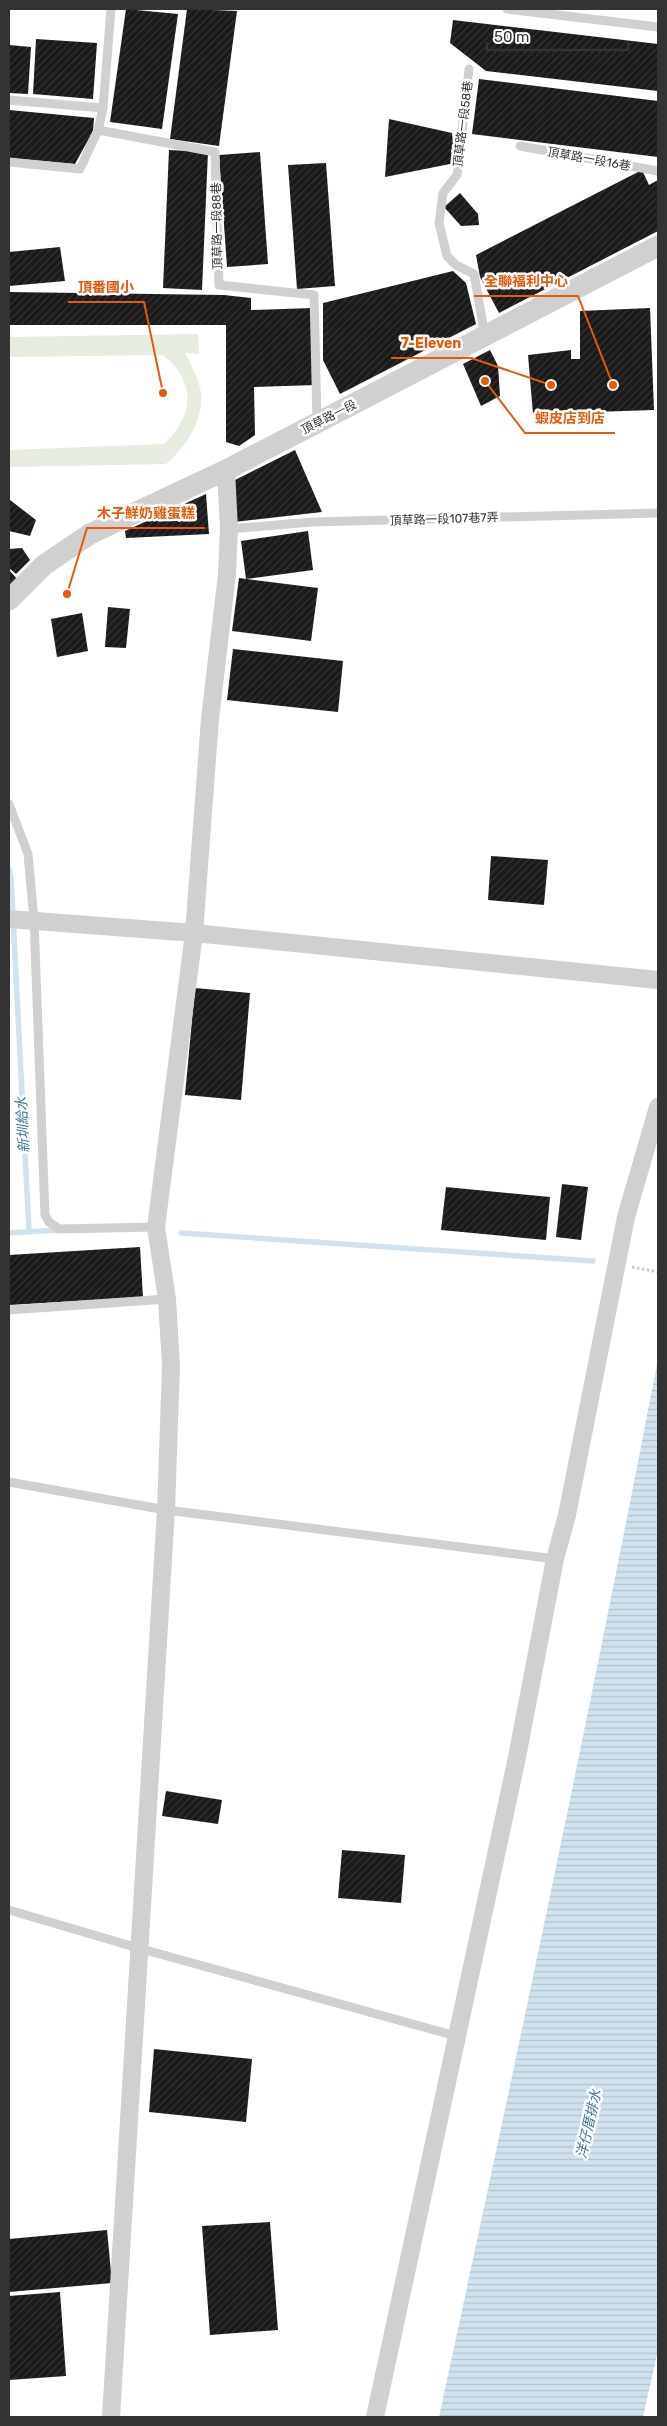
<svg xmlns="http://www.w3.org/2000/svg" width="667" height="2426" viewBox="0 0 667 2426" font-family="Rubik,'Noto Sans TC',sans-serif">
	<defs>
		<pattern id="water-rules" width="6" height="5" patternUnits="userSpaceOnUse" patternTransform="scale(1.25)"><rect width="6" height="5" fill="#cfe2ee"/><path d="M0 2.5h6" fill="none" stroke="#b2c2cd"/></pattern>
		<pattern id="building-hatch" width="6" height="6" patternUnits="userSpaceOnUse" patternTransform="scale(1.25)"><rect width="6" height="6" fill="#1a1a1a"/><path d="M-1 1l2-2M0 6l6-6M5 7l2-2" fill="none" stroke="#333"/></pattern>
	</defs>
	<rect width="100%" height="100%" fill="#fff"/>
	<path fill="#e6ecdf" d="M198,334L199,354L185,353C191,365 199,379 201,393C204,420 186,447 166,464L9,467V450L164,444C194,416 197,382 163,355L9,357V337Z"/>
	<path fill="url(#water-rules)" d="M658,1359V2350L643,2417H439C515,2065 590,1713 658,1359Z"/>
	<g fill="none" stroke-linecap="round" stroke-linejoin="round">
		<g stroke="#cfe2ee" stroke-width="5.5">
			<path d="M9,869L11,878L29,1231"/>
			<path d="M9,1233L59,1230"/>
			<path d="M181,1233L593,1261"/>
		</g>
	</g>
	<g fill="url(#building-hatch)">
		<path d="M126,9L178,14L162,129L110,122Z"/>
		<path d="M187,9L237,11L219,146L170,139Z"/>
		<path d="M453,20L658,44V91L486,71L450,43Z"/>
		<path d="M36,39L97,43L93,99L33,94Z"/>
		<path d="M9,45L31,47L28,94L9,93Z"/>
		<path d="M479,79L658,101V157L472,134Z"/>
		<path d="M9,110L94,118L93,131L75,164L9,158Z"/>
		<path d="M389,119L452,133L455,163L385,177Z"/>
		<path d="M169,150L208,152L202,290L163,288Z"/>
		<path d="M260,152L268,264L227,267L219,155Z"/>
		<path d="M326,163L335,286L297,289L288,165Z"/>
		<path d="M642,170L649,185L658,180V231L499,313L480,277L476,255Z"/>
		<path d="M460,193L478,214L479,225L461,226L444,207Z"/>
		<path d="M60,247L65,281L9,286V252Z"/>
		<path d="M453,271L466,283L476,324L340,394L323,360V303Z"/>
		<path d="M9,292L224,295L251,298V310L312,308L316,385L254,387L255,435L239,446L226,442V325H9Z"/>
		<path d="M650,308L654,410L533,414L528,355L571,350V359H580V311Z"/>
		<path d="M490,350L498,366L500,396L481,406L463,364Z"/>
		<path d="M295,450L322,512L234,522L231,482Z"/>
		<path d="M206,494L209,534L126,538L125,531Z"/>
		<path d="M10,500L36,520L30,536L9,531Z"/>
		<path d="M308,531L313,570L246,579L241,541Z"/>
		<path d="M22,548L30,560L16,574L9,568V549Z"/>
		<path d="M9,570L21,583L9,593Z"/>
		<path d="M239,578L318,588L311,641L232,631Z"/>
		<path d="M108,607L130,609L126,648L105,647Z"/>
		<path d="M82,613L88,651L57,657L51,619Z"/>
		<path d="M233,649L343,661L338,712L227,700Z"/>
		<path d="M491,856L548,860L544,905L488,900Z"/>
		<path d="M195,988L250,993L241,1100L185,1095Z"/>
		<path d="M562,1184L588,1187L581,1240L556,1237Z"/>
		<path d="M446,1187L550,1197L546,1240L441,1230Z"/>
		<path d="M140,1247L143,1297L9,1305V1255Z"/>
		<path d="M166,1791L222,1800L218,1824L162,1816Z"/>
		<path d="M342,1850L405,1855L401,1903L338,1898Z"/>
		<path d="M154,2049L252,2059L246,2122L149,2112Z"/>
		<path d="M270,2222L278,2330L210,2335L202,2226Z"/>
		<path d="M107,2230L112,2283L9,2292V2239Z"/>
		<path d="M60,2292L66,2376L9,2380V2296Z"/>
	</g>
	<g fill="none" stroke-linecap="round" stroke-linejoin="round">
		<path stroke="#cdcdcd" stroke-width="3" stroke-dasharray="2.5 2.5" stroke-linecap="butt" d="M632,1267L658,1272"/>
		<g stroke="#d0d0d0" stroke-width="9">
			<path d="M507,9L658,27"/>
			<path d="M469,69L457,175L443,193L439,223L447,256L456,265L474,274L485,336"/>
			<path d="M9,100L103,108"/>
			<path d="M98,130L215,152L219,285L314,295L317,422"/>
			<path d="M520,146L658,171"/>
			<path d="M9,162L80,169L98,130L103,108L111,9"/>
			<path d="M229,529L312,522L658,513"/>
			<path d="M9,804L28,854L34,920L45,1215L49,1222L59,1229L156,1227"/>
			<path d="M9,1310L167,1299"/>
			<path d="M9,1482L166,1510L555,1559"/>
			<path d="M9,1910L138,1948L456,2036"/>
		</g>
		<g stroke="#d0d0d0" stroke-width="18">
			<path d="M9,919L194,933L658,980"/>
			<path d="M111,2417L166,1510L171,1366L167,1299L156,1227L194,933L210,719L227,574L229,529L226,470"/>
			<path d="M375,2417L516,1762L555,1559L567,1515L626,1217L658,1107"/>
		</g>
		<path stroke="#d0d0d0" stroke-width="21" d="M9,600L44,565L90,534L226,470L658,246"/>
	</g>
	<g text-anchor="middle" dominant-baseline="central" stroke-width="5" stroke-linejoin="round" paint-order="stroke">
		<g font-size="12" fill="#333" stroke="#fff">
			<text transform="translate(463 124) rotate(-83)">頂草路一段58巷</text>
			<text transform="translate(589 159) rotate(10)">頂草路一段16巷</text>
			<text transform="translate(217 226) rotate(-91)">頂草路一段88巷</text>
			<text transform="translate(329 417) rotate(-27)">頂草路一段</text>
			<text transform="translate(444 519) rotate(-2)">頂草路一段107巷7弄</text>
		</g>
		<g font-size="14" font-style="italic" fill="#3f7597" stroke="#fff">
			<text transform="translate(23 1125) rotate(-93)">新圳給水</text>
			<text transform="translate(589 2124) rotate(-77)">洋仔厝排水</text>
		</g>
	</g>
	<path fill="none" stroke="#e8590c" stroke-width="2" d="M613 385L578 296H474M163 393L144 302H68M551 385L471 358H391M485 381L525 433H615M67 594L87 528H205"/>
	<g fill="#e8590c" stroke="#fff" stroke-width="2">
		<circle cx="613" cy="385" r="5"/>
		<circle cx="163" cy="393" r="5"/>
		<circle cx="551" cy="385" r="5"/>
		<circle cx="485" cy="381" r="5"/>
		<circle cx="67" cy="594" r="5"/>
	</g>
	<g font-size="14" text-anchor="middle" font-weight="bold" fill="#e8590c" stroke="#fff" stroke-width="5" stroke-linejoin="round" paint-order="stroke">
		<text x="526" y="286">全聯福利中心</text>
		<text x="106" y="292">頂番國小</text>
		<text x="431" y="348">7-Eleven</text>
		<text x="570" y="423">蝦皮店到店</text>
		<text x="146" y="518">木子鮮奶雞蛋糕</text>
	</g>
	<rect width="667" height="2426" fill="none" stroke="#333333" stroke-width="20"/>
	<path d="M487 42v8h141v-8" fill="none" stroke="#333333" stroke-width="2.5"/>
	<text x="494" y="42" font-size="15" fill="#333333" stroke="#ffffff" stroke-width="4" paint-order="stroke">50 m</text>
</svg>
